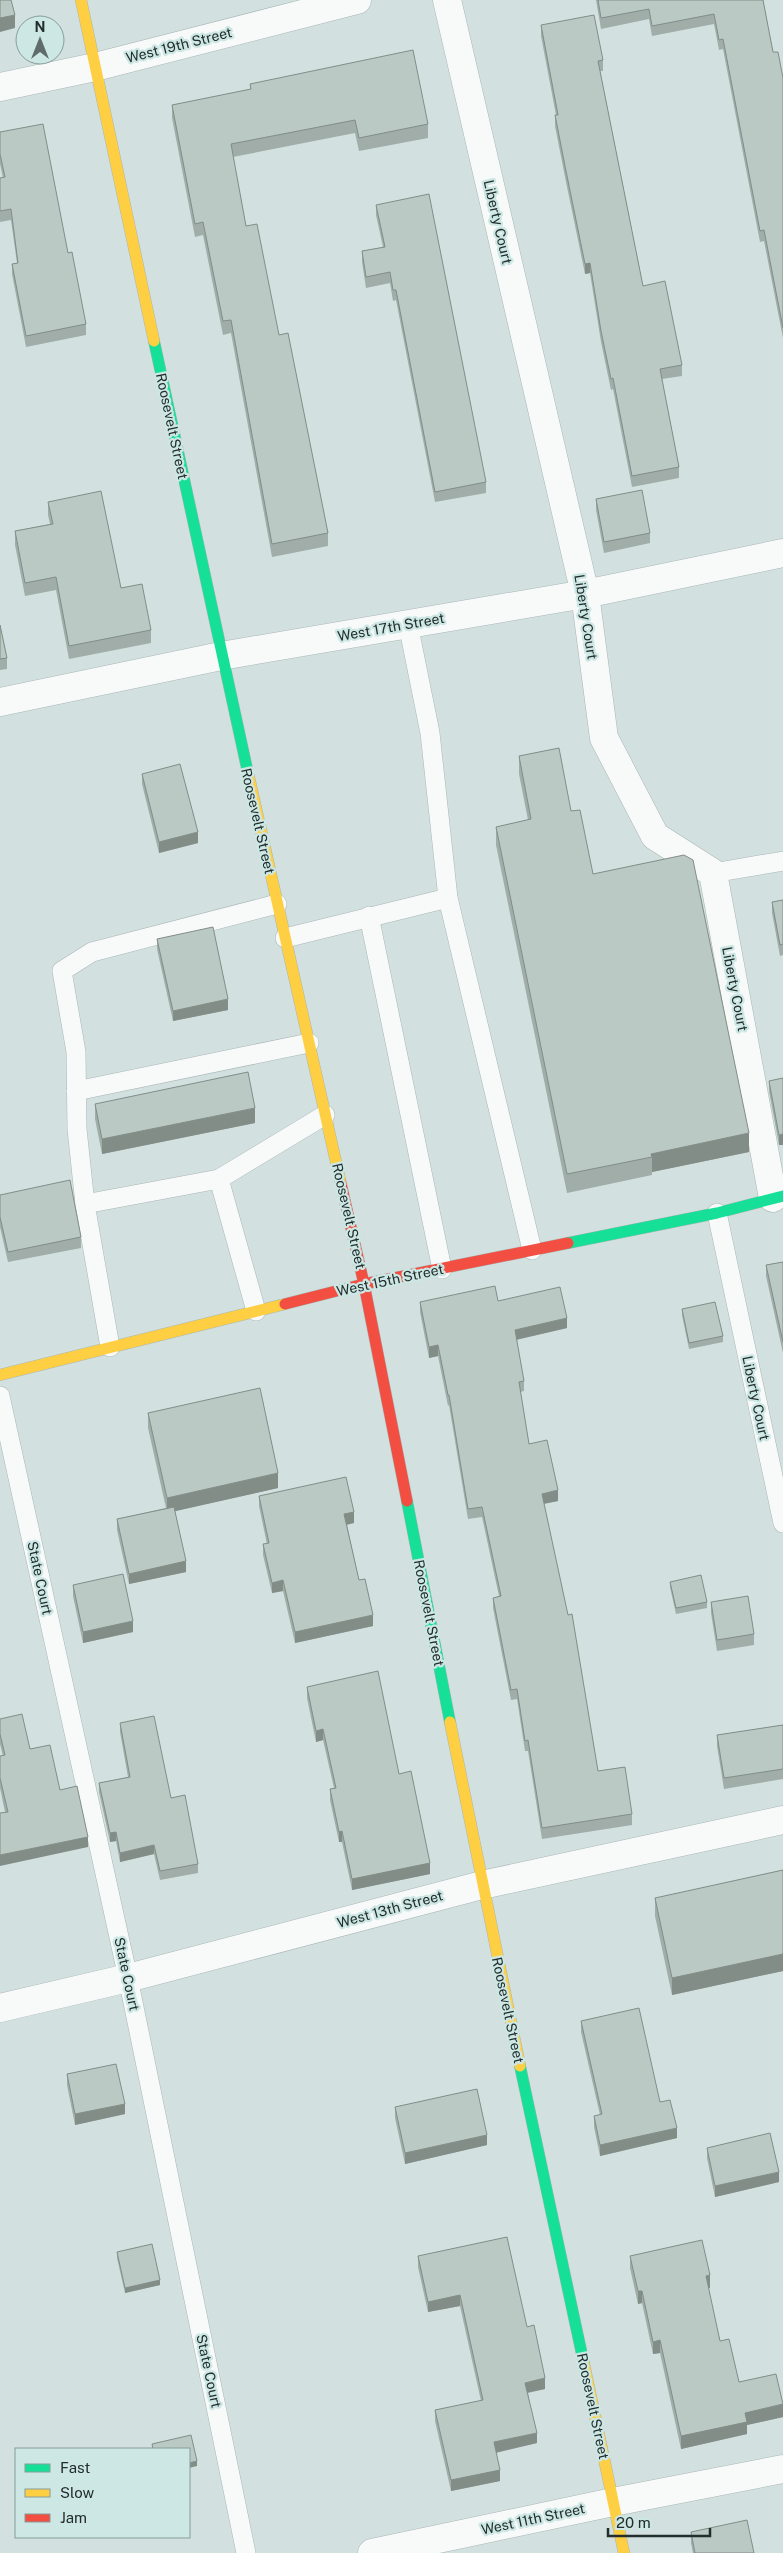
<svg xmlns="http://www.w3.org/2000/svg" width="783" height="2553" viewBox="0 0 783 2553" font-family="'Public Sans',sans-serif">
	<rect width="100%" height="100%" fill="#d2e1df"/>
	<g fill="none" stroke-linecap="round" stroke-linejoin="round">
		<g stroke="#aab6b5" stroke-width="20">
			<g id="lane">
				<path d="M408,624L430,733L448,898L532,1250"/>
				<path d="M713,873L783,861"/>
				<path d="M369,916L442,1269"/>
				<path d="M285,938L448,898"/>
				<path d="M76,1091L309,1043"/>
				<path d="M219,1179L325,1115"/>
				<path d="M85,1204L77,1129L76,1052L62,971L92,952L277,904"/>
				<path d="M717,1213L783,1523"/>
				<path d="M110,1347L85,1204L219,1179L256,1311"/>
				<path d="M0,1396L128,1978L246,2553"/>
			</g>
		</g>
		<g stroke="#aab6b5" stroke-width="29">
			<g id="street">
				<path d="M447,0L585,594L604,738L655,836L713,873L773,1198"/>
				<path d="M0,87L95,67L357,0"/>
				<path d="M0,702L221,656L585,594L783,553"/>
				<path d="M0,2008L128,1978L482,1885L783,1820"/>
				<path d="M372,2553L613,2502L783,2469"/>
			</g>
		</g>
		<g stroke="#aab6b5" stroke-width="12">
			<g id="fast">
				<path d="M154,341L248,773"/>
				<path d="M568,1243L717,1213L783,1196"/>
				<path d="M407,1501L450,1722"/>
				<path d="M520,2066L584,2364"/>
			</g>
		</g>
		<g stroke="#aab6b5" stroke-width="12">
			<g id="slow">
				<path d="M81,0L154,341"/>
				<path d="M248,773L341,1184"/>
				<path d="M0,1375L285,1304"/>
				<path d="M450,1722L520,2066"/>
				<path d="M584,2364L624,2553"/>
			</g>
		</g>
		<g stroke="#aab6b5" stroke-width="12">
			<g id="jam">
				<path d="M341,1184L364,1284L407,1501"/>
				<path d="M285,1304L364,1284L568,1243"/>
			</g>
		</g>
		<use href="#lane" stroke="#f8fafa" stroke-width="19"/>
		<use href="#street" stroke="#f8fafa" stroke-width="28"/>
		<use href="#fast" stroke="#16e098" stroke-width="11"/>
		<use href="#slow" stroke="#ffcf43" stroke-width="11"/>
		<use href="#jam" stroke="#f24e42" stroke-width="11"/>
	</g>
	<g fill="#a0ada8">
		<path d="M596,0H763L773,52L783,78V338L764,241L760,242L723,49L719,50L714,24L652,36L649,19L601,29Z"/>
		<path d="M541,25L603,60V71H600L643,286L682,365V376L662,379L679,467V478L632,487L613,389L611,390L601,342L590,273L585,274L566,182L555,126V115H556L541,36Z"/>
		<path d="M250,84L428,124V138L359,151L355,133L233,157L246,226L279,335L328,533V546L272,557L231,333L223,335L203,235L195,237L172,118V105L250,90Z"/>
		<path d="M0,132L68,253L86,324V335L26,347L12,274V264L17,263L11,220L0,222V178H3L0,164Z"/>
		<path d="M376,205L486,482V493L435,502L396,300L393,301L390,283L366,288L362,262V251L383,247L376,215Z"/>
		<path d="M596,499L650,533V543L604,553L596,510Z"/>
		<path d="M48,502L121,588L151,630V643L69,659L56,590L25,596L15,545V531L50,524L48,515Z"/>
		<path d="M0,625L7,658V669L0,670Z"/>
		<path d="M519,756L571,811L593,874L749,1152L652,1172V1175L567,1193L496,845V827L528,820L519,774Z"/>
		<path d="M142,774L198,843L159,853L142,784Z"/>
		<path d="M783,900V955L780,956L772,913V902Z"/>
		<path d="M157,939L228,1010L173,1021L157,949Z"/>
		<path d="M783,1078V1145H779L769,1091V1081Z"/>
		<path d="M95,1104L255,1123L102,1154L95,1119Z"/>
		<path d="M0,1195L81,1237V1248L8,1262L0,1227Z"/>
		<path d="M783,1262V1353L766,1276V1265Z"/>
		<path d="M420,1302L567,1328L516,1340L524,1381V1391L520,1392L529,1444L558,1501L544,1504L598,1771L632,1814V1825L542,1839L528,1751H525L517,1699L511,1700L493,1608V1598L499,1596L482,1517L468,1519L449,1405L448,1406L438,1356L429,1358L420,1312Z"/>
		<path d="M682,1309L723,1336V1342L689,1349L682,1315Z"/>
		<path d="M148,1413L278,1488L175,1511L186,1572L129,1584L117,1530V1519L166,1508L148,1428Z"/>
		<path d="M259,1496L354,1523L347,1525L359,1580L373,1626L295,1643L283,1591L272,1593L263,1555V1544H267L259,1506Z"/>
		<path d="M670,1582L707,1602V1608L676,1614L670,1587Z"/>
		<path d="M73,1585L133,1632L83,1643L73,1596Z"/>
		<path d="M711,1602L754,1634V1645L717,1651L711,1613Z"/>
		<path d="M307,1687L399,1774L430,1874L352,1890L342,1842H339L330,1800V1789L334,1788L323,1740L316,1742L307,1698Z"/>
		<path d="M0,1719L30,1749L60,1790L88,1847L5,1812L0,1788V1756H3L0,1744Z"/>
		<path d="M120,1723L171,1798L198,1864V1873L160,1880L154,1854L120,1862L116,1841L110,1842L99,1792V1783L128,1777L120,1732Z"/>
		<path d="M783,1725V1779L724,1789L717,1746V1735Z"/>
		<path d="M783,1870V1971L672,1995L655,1916V1898Z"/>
		<path d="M581,2021L677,2138L600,2156L594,2127V2116L600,2115L581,2032Z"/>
		<path d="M67,2074L125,2114L75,2125L67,2085Z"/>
		<path d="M395,2107L487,2145L405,2164L395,2118Z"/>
		<path d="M707,2148L779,2182L715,2197L707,2158Z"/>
		<path d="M117,2252L160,2285L125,2293L117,2258Z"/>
		<path d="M418,2256L527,2327L545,2389L528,2393L537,2443L496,2453L500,2481L451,2491L435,2421V2410L481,2401L460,2306L428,2312L418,2267Z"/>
		<path d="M630,2256L710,2288H708L720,2341L739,2382L783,2417L747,2425V2434L681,2449L660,2353L653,2354L642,2303L638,2304L630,2268Z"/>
		<path d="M691,2532L754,2553H693L691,2543Z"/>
	</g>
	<g fill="#828d88">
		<path d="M15,15V28L0,32V18Z"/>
		<path d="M590,263V273L585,274V264Z"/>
		<path d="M198,832V843L159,853V842Z"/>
		<path d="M228,999V1010L173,1021V1011Z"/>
		<path d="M255,1108V1123L102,1154V1139Z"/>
		<path d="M749,1133V1152L652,1172V1157L651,1154Z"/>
		<path d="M783,1134V1145H779V1135Z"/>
		<path d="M567,1318V1328L515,1340V1330Z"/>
		<path d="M438,1345V1356L429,1358V1347Z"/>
		<path d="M278,1473V1488L167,1513V1498Z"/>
		<path d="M558,1490V1501L542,1504V1494Z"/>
		<path d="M354,1512V1523L344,1525V1514Z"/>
		<path d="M186,1561V1572L129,1584V1574Z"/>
		<path d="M283,1580V1591L272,1593V1583Z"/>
		<path d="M373,1615V1626L295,1643V1632Z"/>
		<path d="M133,1621V1632L83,1643V1632Z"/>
		<path d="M323,1729V1740L316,1742V1731Z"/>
		<path d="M342,1831V1842H339V1832Z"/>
		<path d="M116,1832V1841L110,1842V1833Z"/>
		<path d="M88,1837V1847L0,1866V1855Z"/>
		<path d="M154,1845V1854L120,1862V1853Z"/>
		<path d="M430,1863V1874L352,1890V1879Z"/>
		<path d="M783,1954V1971L672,1995V1978Z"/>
		<path d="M125,2104V2114L75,2125V2114Z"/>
		<path d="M677,2128V2138L600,2156V2145Z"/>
		<path d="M487,2135V2145L405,2164V2153Z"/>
		<path d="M779,2172V2182L715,2197V2186Z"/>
		<path d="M710,2275V2288L706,2289V2276Z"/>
		<path d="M160,2280V2285L125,2293V2288Z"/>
		<path d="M638,2291H642V2303L638,2304Z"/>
		<path d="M460,2295V2306L428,2312V2302Z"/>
		<path d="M660,2340V2353L653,2354V2342Z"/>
		<path d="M545,2378V2389L525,2393V2383Z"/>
		<path d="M783,2404V2417L747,2425V2434L681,2449V2436L745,2413Z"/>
		<path d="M537,2433V2443L494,2453V2442Z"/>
		<path d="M197,2461V2466L189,2468V2463Z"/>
		<path d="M500,2470V2481L451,2491V2480Z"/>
	</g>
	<g fill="#bac9c3" stroke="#828d88">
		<path d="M0,0H11L15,15L0,18Z"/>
		<path d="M598,0H763L773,52H778L783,78V328L764,230L760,231L723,39L719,40L714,14L652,26L649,9L601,18Z"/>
		<path d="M594,15L603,60L598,61L643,286L665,281L682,365L660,369L679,467L632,476L613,378L611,379L601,331L590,263L585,264L566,171L555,115H558L541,25Z"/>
		<path d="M413,50L428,124L359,138L355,120L231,144L246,226L257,224L279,335L288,333L328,533L272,544L231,320L223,321L203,222L195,224L172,105L251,89L250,84Z"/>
		<path d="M43,124L68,253L72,252L86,324L26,336L12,264L18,263L11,209L0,211V178L5,177L0,154V132Z"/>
		<path d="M429,194L486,482L435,492L396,290H393L390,272L366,277L362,251L385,247L376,205Z"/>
		<path d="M642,490L650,533L604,542L596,499Z"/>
		<path d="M101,491L121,588L142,584L151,630L69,646L56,577L25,583L15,531L53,524L48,502Z"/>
		<path d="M0,625L7,658L0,659Z"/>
		<path d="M559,748L571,811L580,810L593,874L684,855L693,860L749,1133L651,1154L652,1157L567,1174L496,827L531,819L519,756Z"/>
		<path d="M180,764L198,832L159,842L142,774Z"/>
		<path d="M783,900V944L780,945L772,902Z"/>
		<path d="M213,927L228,999L173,1011L157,939Z"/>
		<path d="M248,1072L255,1108L102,1139L95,1104Z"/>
		<path d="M783,1078V1134L779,1135L769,1081Z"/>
		<path d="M70,1180L81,1237L8,1252L0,1217V1195Z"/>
		<path d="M783,1262V1342L766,1265Z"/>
		<path d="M495,1286L498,1301L560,1287L567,1318L515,1330L524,1381L519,1382L529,1444L547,1440L558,1490L542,1494L568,1615L572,1614L598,1771L625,1767L632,1814L542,1828L528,1740L525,1741L517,1689L511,1690L493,1598L501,1596L482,1507L468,1509L449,1395H448L438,1345L429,1347L420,1302Z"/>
		<path d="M715,1302L723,1336L689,1343L682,1309Z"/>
		<path d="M260,1388L278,1473L167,1498L148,1413Z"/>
		<path d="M346,1477L354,1512L344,1514L359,1580L365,1579L373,1615L295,1632L283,1580L272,1583L263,1544L269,1543L259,1496Z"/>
		<path d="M174,1507L186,1561L129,1574L117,1519Z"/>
		<path d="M123,1574L133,1621L83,1632L73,1585Z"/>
		<path d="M701,1575L707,1602L676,1608L670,1582Z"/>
		<path d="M748,1596L754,1634L717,1640L711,1602Z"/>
		<path d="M378,1671L399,1774L411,1771L430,1863L352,1879L342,1831L339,1832L330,1789L336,1788L323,1729L316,1731L307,1687Z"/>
		<path d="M22,1714L30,1749L50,1745L60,1790L77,1786L88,1837L0,1855V1813L8,1812L0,1778V1756L5,1755L0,1734V1719Z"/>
		<path d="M154,1716L171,1798L185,1795L198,1864L160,1871L154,1845L120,1853L116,1832L110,1833L99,1783L130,1777L120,1723Z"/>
		<path d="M783,1725V1769L724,1778L717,1735Z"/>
		<path d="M783,1870V1954L672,1978L655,1898Z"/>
		<path d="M639,2008L660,2102L670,2100L677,2128L600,2145L594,2116L602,2114L581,2021Z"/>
		<path d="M116,2064L125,2104L75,2114L67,2074Z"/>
		<path d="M477,2089L487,2135L405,2153L395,2107Z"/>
		<path d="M770,2133L779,2172L715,2186L707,2148Z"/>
		<path d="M507,2237L527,2327L534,2325L545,2378L525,2383L537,2433L494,2442L500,2470L451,2480L435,2410L483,2400L460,2295L428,2302L418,2256Z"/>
		<path d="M702,2240L710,2275L706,2276L720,2341L729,2339L739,2382L776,2374L783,2404L745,2413L747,2422L681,2436L660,2340L653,2342L642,2291H638L630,2256Z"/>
		<path d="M152,2244L160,2280L125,2288L117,2252Z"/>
		<path d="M191,2435L197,2461L189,2463V2449H153L152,2444Z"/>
		<path d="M747,2520L754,2553H695L691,2532Z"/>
	</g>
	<g text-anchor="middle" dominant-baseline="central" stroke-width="4.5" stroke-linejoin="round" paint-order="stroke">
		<g font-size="14" fill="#222d2c" stroke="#cce7e4">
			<text transform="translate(179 45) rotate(-14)">West 19th Street</text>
			<text transform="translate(498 222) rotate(77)">Liberty Court</text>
			<text transform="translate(172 426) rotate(78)">Roosevelt Street</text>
			<text transform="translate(586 617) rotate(81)">Liberty Court</text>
			<text transform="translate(391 627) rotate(-10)">West 17th Street</text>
			<text transform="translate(258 821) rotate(77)">Roosevelt Street</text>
			<text transform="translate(735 989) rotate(79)">Liberty Court</text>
			<text transform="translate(349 1216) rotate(77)">Roosevelt Street</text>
			<text transform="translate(390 1280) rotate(-12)">West 15th Street</text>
			<text transform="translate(756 1398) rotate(78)">Liberty Court</text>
			<text transform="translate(40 1578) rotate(78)">State Court</text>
			<text transform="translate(429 1613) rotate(79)">Roosevelt Street</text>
			<text transform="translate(390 1909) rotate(-15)">West 13th Street</text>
			<text transform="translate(127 1974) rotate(78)">State Court</text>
			<text transform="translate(508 2010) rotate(78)">Roosevelt Street</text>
			<text transform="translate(209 2371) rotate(78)">State Court</text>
			<text transform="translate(593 2406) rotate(78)">Roosevelt Street</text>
			<text transform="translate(533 2519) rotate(-12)">West 11th Street</text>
		</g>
	</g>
	<rect x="15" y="2448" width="175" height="90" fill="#cce7e4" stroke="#889d9a"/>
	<rect x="25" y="2464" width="25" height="8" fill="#16e098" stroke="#889d9a"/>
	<text x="60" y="2473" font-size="15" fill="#222d2c">Fast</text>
	<rect x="25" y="2489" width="25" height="8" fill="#ffcf43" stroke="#889d9a"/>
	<text x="60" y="2498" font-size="15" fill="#222d2c">Slow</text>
	<rect x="25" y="2514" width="25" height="8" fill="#f24e42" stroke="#889d9a"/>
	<text x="60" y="2523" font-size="15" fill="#222d2c">Jam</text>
	<g transform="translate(40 40)"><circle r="24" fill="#cce7e4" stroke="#889d9a"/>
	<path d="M0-4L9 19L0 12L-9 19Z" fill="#606c6b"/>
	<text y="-8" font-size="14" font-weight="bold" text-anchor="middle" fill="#222d2c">N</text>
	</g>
	<path d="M608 2528v8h102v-8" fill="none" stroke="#222d2c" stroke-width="2.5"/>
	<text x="616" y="2528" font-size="15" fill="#222d2c" stroke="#cce7e4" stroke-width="4" paint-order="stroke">20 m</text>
</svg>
